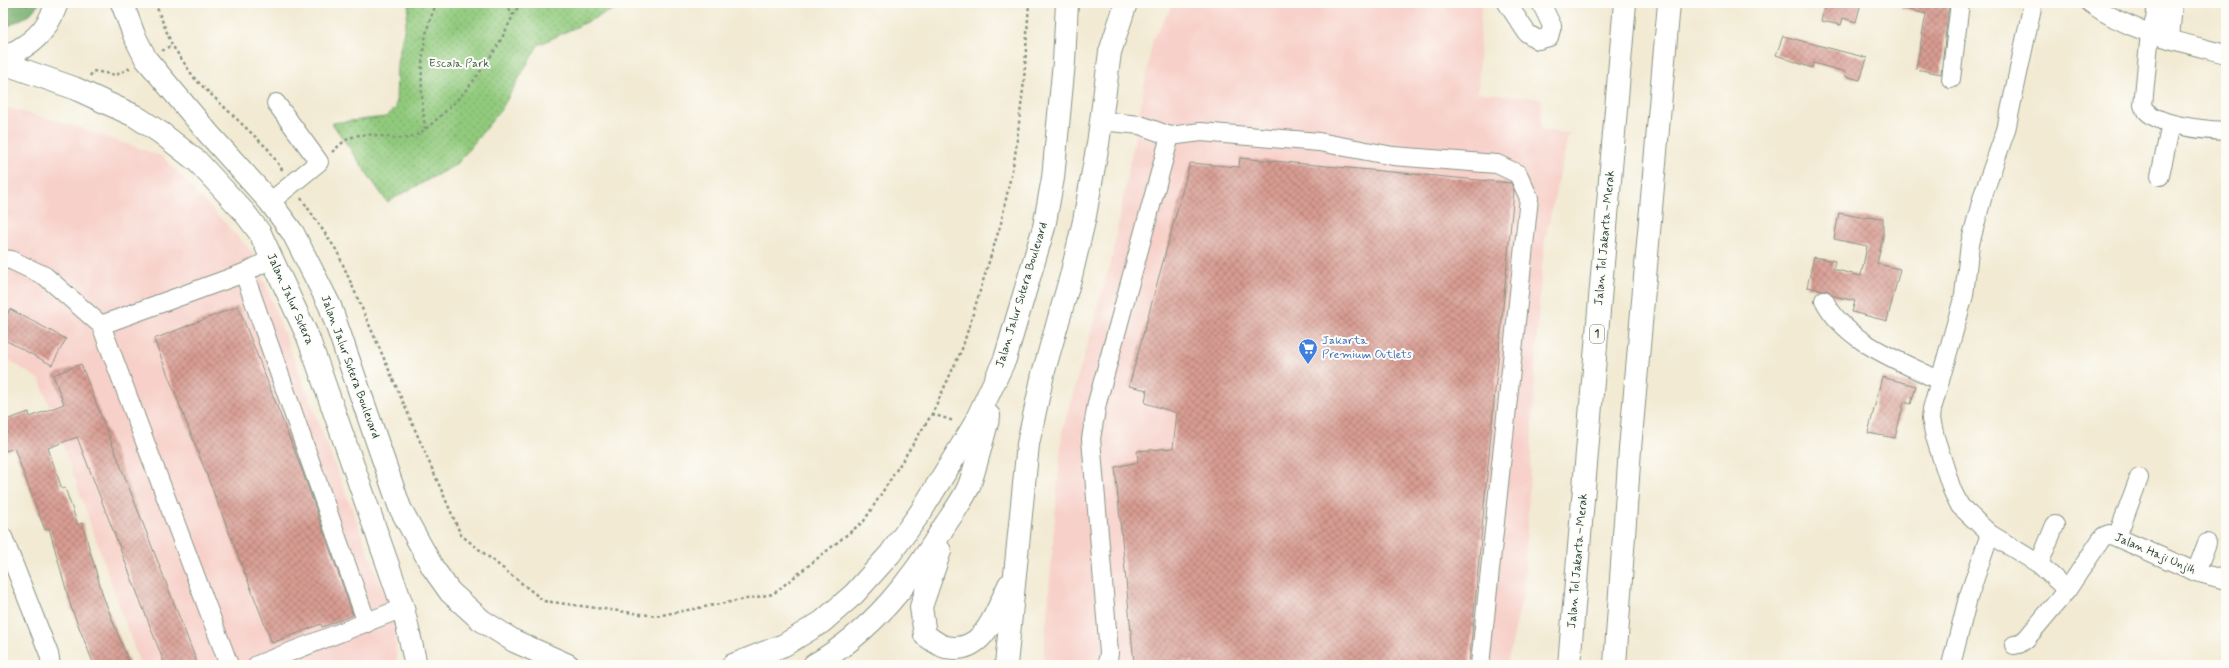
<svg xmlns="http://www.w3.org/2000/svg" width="2229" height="668" viewBox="0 0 2229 668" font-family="Mynerve,sans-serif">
	<defs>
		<pattern id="forest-crowns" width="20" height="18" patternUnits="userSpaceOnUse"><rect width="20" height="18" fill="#74ae6c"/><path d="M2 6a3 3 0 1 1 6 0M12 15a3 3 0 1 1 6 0" fill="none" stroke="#5f8f5a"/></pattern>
		<pattern id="park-dots" width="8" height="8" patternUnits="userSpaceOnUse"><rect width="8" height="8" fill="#91ca7d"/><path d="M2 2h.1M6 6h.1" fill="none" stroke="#76a567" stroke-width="1.8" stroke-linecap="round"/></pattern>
		<pattern id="building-cross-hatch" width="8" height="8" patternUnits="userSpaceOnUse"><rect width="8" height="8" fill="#d89c92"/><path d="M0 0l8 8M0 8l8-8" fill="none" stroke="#af8078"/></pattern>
	</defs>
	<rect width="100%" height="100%" fill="#fdfcf7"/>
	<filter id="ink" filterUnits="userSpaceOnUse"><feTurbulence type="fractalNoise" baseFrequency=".025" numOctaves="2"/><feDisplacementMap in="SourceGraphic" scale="8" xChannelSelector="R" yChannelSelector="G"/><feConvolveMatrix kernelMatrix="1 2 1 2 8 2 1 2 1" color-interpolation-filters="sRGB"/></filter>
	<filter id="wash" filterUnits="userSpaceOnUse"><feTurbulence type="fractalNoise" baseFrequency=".012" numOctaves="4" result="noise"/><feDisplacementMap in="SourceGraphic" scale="16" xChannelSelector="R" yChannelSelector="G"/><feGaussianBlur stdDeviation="0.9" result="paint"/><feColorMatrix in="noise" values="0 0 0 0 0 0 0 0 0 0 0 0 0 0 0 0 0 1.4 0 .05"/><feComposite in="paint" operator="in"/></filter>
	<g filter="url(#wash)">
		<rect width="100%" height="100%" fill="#f2ead3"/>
		<g fill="#f7d0c9">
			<path d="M1174,3H1481L1478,92L1542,99L1541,130L1569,133L1545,239L1539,299L1524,590L1507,665H1043L1062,432L1112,258L1153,39Z"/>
			<path d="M3,107L62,122L162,156L253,253L394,618L397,665H140L40,380L3,356Z"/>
		</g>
		<path fill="url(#forest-crowns)" stroke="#4a7650" d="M3,3H40L29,15L3,29Z"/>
		<path fill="url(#park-dots)" stroke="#588458" d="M410,3H640L608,12L538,45L502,108L457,164L387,202L332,123L386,117L396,108L397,63Z"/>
		<g id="blocks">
			<g fill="url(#building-cross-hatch)">
				<path d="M1825,3H1861L1856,22L1843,18L1841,25L1821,21Z"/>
				<path d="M1901,3H1949L1941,74L1916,69L1926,14L1901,8Z"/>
				<path d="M1783,36L1867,58L1860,80L1845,76L1846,72L1813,63L1812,68L1776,55Z"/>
				<path d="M1240,158L1511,183L1514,191L1469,665H1193V661L1134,663L1115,467L1138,462L1137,451L1173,448L1177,413L1145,403L1147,390L1129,386L1190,163L1239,167Z"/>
				<path d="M1839,213L1860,217L1883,218V237L1877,264L1900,269L1887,321L1852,312L1855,301L1834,296L1828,291L1807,287L1814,257L1835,261L1833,269L1861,276L1867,246L1834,239Z"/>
				<path d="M238,306L303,473L353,615L322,627L321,624L272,643L154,339Z"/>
				<path d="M10,309L66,339L52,365L3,339V322Z"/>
				<path d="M81,364L198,665H165L77,437L48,448L62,489L65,488L78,525L82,523L103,596L130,665H94L71,607L49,528L45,530L14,448L6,451L3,442V421L29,412L30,417L64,404L53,375Z"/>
				<path d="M1882,377L1916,386L1911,404L1904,402L1895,438L1868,433Z"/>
			</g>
		</g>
	</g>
	<g filter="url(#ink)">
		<use href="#blocks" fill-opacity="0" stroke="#889484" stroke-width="1"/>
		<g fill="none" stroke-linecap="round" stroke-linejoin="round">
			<g stroke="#889484" stroke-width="20">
				<g id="minor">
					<path d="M1507,3L1527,33L1538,40L1549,37L1552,26L1541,3"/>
					<path d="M2033,3L2006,130L1983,195L1970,244L1964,295L1932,409L1931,419L1935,437L1952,490L1960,506L1990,534L2039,564L2067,590L2100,541L2104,536L2109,534L2196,572L2226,580"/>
					<path d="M2090,3C2129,32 2180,42 2226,54"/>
					<path d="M2157,3L2155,20L2150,33L2143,105C2150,126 2206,130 2226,131"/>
					<path d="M2170,39L2173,3"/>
					<path d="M1951,79L1960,3"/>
					<path d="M1101,121L1140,125L1170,136L1201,132L1319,142L1393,156L1497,164L1518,174L1529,198L1480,665"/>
					<path d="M2160,176L2171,124"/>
					<path d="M270,202L319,162L276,103"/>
					<path d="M3,259L11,260L45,276L101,325L229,665"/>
					<path d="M244,273L367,623"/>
					<path d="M1824,300C1846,343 1899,360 1940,381"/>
					<path d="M101,325L244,273L273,258"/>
					<path d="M3,537L49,654L51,665"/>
					<path d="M2117,537L2139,478"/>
					<path d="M2039,564L2055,525"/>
					<path d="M2196,572L2207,543"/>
					<path d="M2014,645L2019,644L2026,639L2067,590"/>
					<path d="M257,665L403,608"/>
					<path d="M1107,665L1109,653L1091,439L1097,403L1170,136"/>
					<path d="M1951,665L1968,598L1990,534"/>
				</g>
			</g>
			<g stroke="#889484" stroke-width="24">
				<g id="major">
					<path d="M122,3L134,35L146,59L208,133L270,202L293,233L330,306L400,508L433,568L450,592L481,620L514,641L568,665"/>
					<path d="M3,59C31,44 46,34 57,3"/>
					<path d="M3,63L74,88L135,116L161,133L198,162L244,212L260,233L308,337L403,608L416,665"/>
					<path d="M940,551L921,607L925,635C931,639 939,646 946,647C984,655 996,612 1009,585"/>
					<path d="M733,665L784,645L822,622L854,594L890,554L920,513L973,427L1005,359L1044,227L1053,178L1064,62L1067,3"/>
					<path d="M814,665C872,631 911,582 945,525C953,513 963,500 969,486C977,464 982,439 989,416"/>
					<path d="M1006,665L1028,444L1043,374L1071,276L1084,221L1098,144L1110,52L1126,3"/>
				</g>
			</g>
			<g stroke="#889484" stroke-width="24">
				<g id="highway">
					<path d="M1569,665L1625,3"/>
					<path d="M1615,665L1630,449L1669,3"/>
				</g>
			</g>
			<g stroke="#889484" stroke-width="2.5" stroke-dasharray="3 3" stroke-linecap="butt">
				<path d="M155,3L172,45L195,79L268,149L283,171"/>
				<path d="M506,3L513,15"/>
				<path d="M162,51L172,45"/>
				<path d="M90,76L93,71L116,75L130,68"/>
				<path d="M425,129C420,87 418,41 437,3"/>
				<path d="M332,152C337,148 342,142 348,139C370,127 392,144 414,136C422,133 429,126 436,120C463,97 484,69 502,38C508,26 513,14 521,3"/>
				<path d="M301,198L337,251L461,535L544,601L656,616L773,594L864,521L932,414L962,349L1001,223L1015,156L1024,81L1029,3"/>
				<path d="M932,414L954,421"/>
			</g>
			<use href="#minor" stroke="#fff" stroke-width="18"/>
			<use href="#major" stroke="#fff" stroke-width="22"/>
			<use href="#highway" stroke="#fff" stroke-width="22"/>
		</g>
	</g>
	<defs>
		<g id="supermarket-pin" transform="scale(1)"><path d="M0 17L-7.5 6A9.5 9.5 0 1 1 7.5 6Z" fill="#3f7fe0" stroke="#fdfcf7"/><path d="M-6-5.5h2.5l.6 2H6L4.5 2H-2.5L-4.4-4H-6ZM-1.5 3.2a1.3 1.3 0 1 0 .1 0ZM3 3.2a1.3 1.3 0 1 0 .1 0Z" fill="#fff"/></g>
	</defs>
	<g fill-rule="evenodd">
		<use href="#supermarket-pin" x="1308" y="348"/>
	</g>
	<g text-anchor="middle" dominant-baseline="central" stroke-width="4" stroke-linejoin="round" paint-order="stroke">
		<rect fill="#fdfcf7" stroke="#62766e" stroke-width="1" x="1590" y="325" width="14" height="18" rx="3"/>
		<g font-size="11" font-weight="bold" fill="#1f3d34">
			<text x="1597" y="334">1</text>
		</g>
		<g font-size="12" fill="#3c6046" stroke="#fdfcf7">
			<text x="459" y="64">Escala Park</text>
		</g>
		<g font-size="12" fill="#1f3d34" stroke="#fdfcf7">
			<text transform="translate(1605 238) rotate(-85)">Jalan Tol Jakarta–Merak</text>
			<text transform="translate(1022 295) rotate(-73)">Jalan Jalur Sutera Boulevard</text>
			<text transform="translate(290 299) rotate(66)">Jalan Jalur Sutera</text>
			<text transform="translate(350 367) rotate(70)">Jalan Jalur Sutera Boulevard</text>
			<text transform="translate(2155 554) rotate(23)">Jalan Haji Unjih</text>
			<text transform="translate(1578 561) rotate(-85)">Jalan Tol Jakarta–Merak</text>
		</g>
		<g font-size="12" fill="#366cbe" stroke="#fdfcf7" text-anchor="start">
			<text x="1322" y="341">Jakarta<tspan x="1322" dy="14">Premium Outlets</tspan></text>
		</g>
	</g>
	<rect width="2229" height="668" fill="none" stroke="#fdfcf7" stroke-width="16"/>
</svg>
